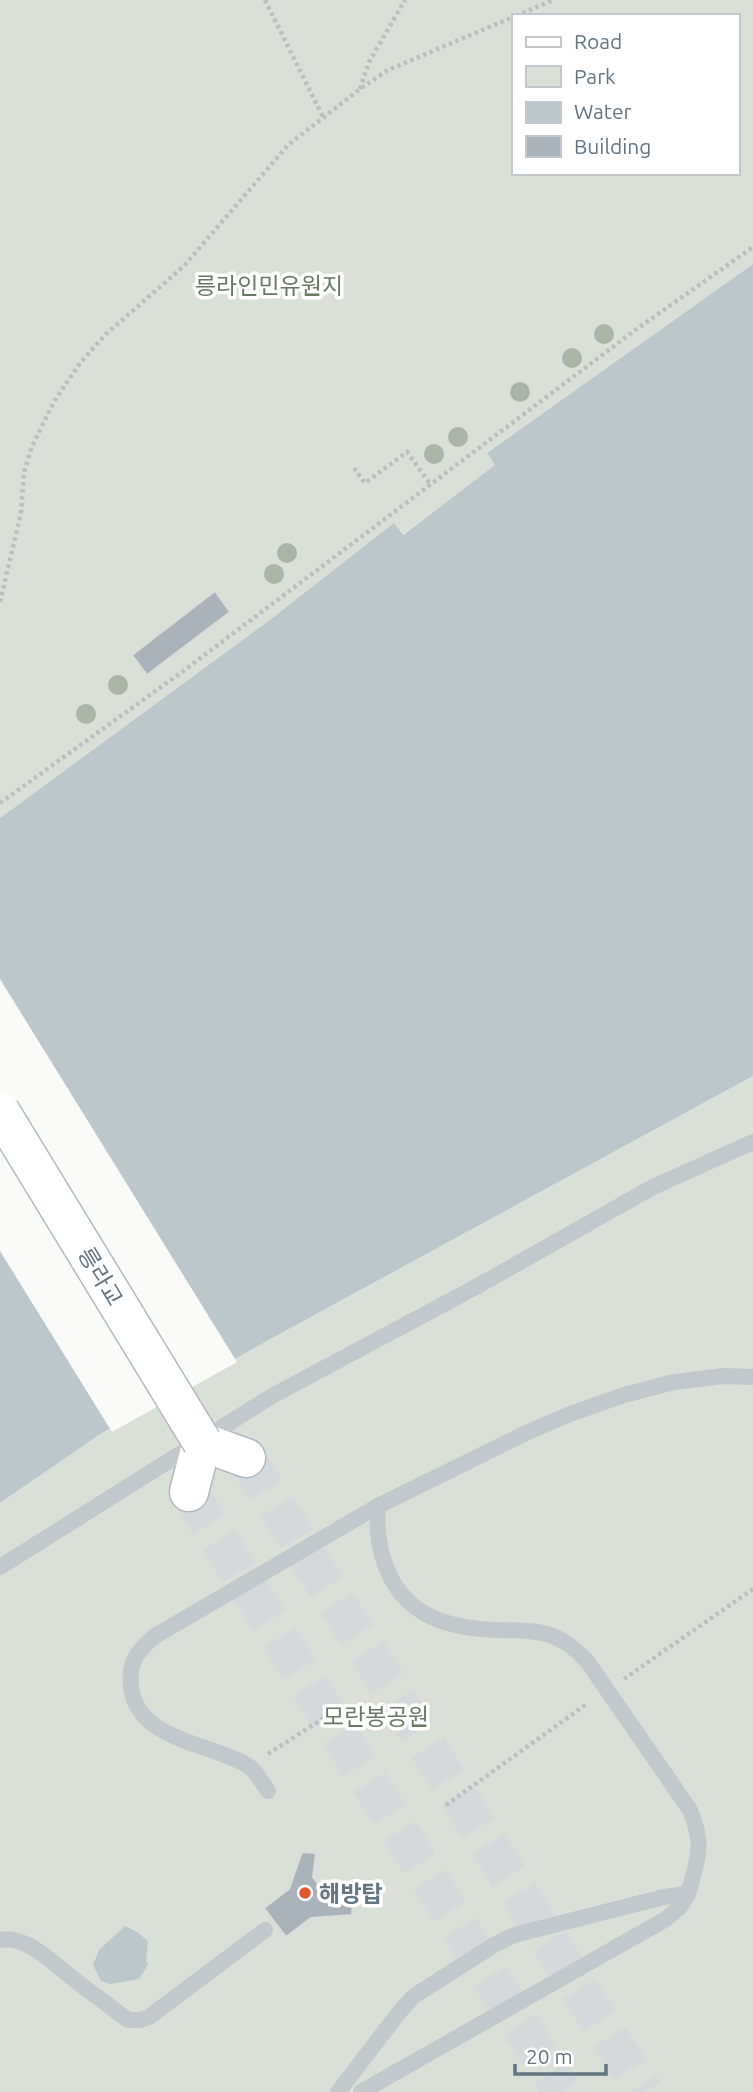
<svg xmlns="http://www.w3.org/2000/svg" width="753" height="2092" viewBox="0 0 753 2092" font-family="Ubuntu,'Noto Sans KR',sans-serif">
	<rect width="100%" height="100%" fill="#fafaf8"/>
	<g fill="#dadfd7" fill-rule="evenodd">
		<path d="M0,0H753V264L487,453L496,465L402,535L394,524L271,619L0,818ZM513,16H737V173H513Z"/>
		<path d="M753,1076V2092H0V1503L102,1433L287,1330Z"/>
	</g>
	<g fill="#bbc7cb">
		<path d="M753,264V1076L287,1330L102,1433L0,1503V818L271,619L394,523L403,535L495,465L487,453Z"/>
		<path d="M125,1926L137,1932L148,1941L146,1961L148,1965L139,1979L110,1984L101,1981L93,1965L99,1950Z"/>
	</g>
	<path fill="#fafaf8" d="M0,979L237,1362L112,1432L0,1251Z"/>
	<g fill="#aab3b9" stroke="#dcdcda" stroke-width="2">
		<path d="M215,591L230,612L147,675L132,655Z"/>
		<path d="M302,1852L316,1853L313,1877L329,1898L353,1900L352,1915L311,1918L286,1937L264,1908L289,1889Z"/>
	</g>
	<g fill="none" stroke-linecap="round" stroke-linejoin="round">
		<g stroke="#d5d9db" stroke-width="38" stroke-dasharray="38 19" stroke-linecap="butt">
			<path d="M246,1458L644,2092"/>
			<path d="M189,1492L562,2092"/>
		</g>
		<g stroke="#b3babf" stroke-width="41">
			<path id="secondary" d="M189,1492L202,1442L246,1458"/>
		</g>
		<g stroke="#bbbfc2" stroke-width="4.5" stroke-dasharray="3.5 3.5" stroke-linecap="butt">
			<path d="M265,0L323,117"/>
			<path d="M516,16L553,0"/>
			<path d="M360,89L369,62L405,0"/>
			<path d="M354,468L365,483L407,452L431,485"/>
			<path d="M0,602L21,513L24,472L32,446L55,400L80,363L106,334L184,266L288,145L360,89L388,70L513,17"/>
			<path d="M0,803L186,669L634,331L753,247"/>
			<path d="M624,1679L753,1589"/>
			<path d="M268,1754L336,1710L348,1728"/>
			<path d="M446,1805L588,1703"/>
		</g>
		<g stroke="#c3c8cc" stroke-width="16">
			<path d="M0,1567L272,1396L474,1288L653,1187L753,1142"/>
			<path d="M268,1791C262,1783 256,1770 247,1765C210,1743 138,1741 131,1687C128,1663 137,1651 155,1636L378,1506L526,1433L570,1414L624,1395L674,1382L723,1376L753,1377"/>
			<path d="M0,1940C28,1934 59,1969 80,1984C96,1996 112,2008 128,2020H140L149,2017L265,1930"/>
			<path d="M338,2092L401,2010L414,1996L494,1945L514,1935L664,1897L688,1894C698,1858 705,1846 690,1810L587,1661C575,1649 564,1639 547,1634C531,1630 515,1630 499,1630C456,1629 414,1620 392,1580C379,1556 376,1532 378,1506"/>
			<path d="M361,2092L666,1919L680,1907L688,1894"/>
		</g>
		<use href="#secondary" stroke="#fff" stroke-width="38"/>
		<g stroke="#b3babf" stroke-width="41" stroke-linecap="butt">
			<path id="secondary-bridge" d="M0,1111L202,1442"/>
		</g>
		<use href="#secondary-bridge" stroke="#fff" stroke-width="38"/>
	</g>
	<g fill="#aab4a7">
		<circle cx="604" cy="334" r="10"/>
		<circle cx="572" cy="358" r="10"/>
		<circle cx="520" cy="392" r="10"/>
		<circle cx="458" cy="437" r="10"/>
		<circle cx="434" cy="454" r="10"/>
		<circle cx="287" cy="553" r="10"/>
		<circle cx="274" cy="574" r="10"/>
		<circle cx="118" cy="685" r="10"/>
		<circle cx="86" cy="714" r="10"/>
	</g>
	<circle fill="#e4572e" stroke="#fff" stroke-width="2.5" cx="305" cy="1893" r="7"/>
	<g text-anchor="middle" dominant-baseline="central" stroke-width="7" stroke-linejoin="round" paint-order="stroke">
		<g font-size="23" fill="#687a64" stroke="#fff">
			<text x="269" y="285">릉라인민유원지</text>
			<text x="376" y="1716">모란봉공원</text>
		</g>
		<g font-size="23" fill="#657683" stroke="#fff">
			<text transform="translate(101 1276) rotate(59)">릉라교</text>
		</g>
		<g font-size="23" font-weight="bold" fill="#657683" stroke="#fff" text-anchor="start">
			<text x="319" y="1893">해방탑</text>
		</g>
	</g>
	<rect x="512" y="14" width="228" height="161" fill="#ffffff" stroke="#c1c8cd" stroke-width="2"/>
	<rect x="526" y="37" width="35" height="10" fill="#ffffff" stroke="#c1c8cd" stroke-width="2"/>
	<text x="574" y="49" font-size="21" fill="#657683">Road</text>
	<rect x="526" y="66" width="35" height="21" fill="#dadfd7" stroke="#c1c8cd" stroke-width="2"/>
	<text x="574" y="84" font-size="21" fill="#657683">Park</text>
	<rect x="526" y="102" width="35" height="21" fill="#bbc7cb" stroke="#c1c8cd" stroke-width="2"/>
	<text x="574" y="119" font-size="21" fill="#657683">Water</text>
	<rect x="526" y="136" width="35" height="21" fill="#aab3b9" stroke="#c1c8cd" stroke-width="2"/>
	<text x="574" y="154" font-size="21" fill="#657683">Building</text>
	<path d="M515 2064v10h91v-10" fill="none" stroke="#657683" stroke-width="3.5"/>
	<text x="526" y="2064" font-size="21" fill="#657683" stroke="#ffffff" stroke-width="5" paint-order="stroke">20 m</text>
</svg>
